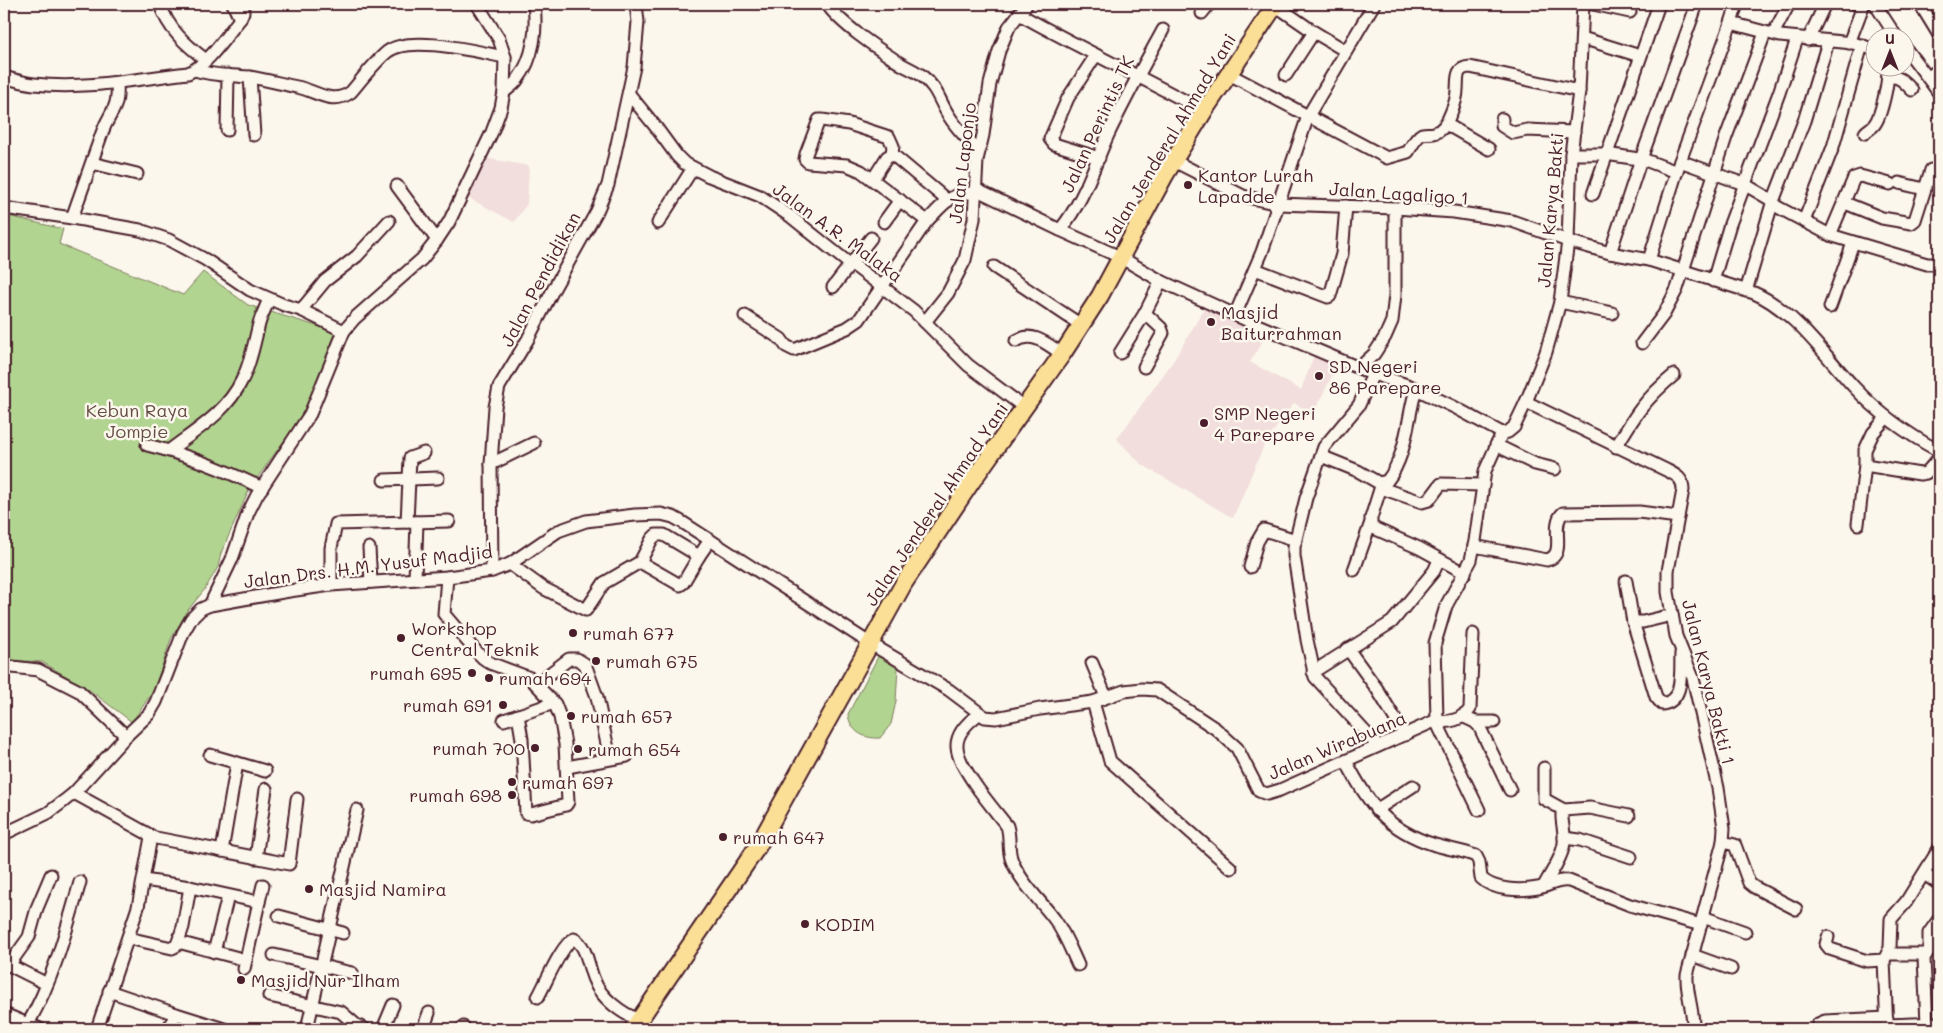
<svg xmlns="http://www.w3.org/2000/svg" width="1943" height="1033" viewBox="0 0 1943 1033" font-family="Mali,sans-serif">
	<rect width="100%" height="100%" fill="#fbf7ec"/>
	<filter id="ink" filterUnits="userSpaceOnUse"><feTurbulence type="fractalNoise" baseFrequency=".02" numOctaves="2"/><feDisplacementMap in="SourceGraphic" scale="10" xChannelSelector="R" yChannelSelector="G"/><feConvolveMatrix kernelMatrix="1 2 1 2 8 2 1 2 1" color-interpolation-filters="sRGB"/></filter>
	<g filter="url(#ink)">
		<g fill="#f2dedc">
			<path d="M485,158L529,166L527,204L514,222L465,196Z"/>
			<path d="M1207,304L1267,334L1250,362L1301,390L1315,353L1339,362L1317,406L1308,411L1294,403L1265,443L1233,518L1141,464L1117,439L1174,360Z"/>
		</g>
		<g fill="#b1d590" stroke="#7e7a5e">
			<path d="M4,215L63,229L59,244L183,295L203,272L248,305L336,332L315,387L299,420L250,488L221,553L218,567L205,589L188,610L171,639L154,690L132,722L88,689L42,662L4,660Z"/>
			<path d="M880,653L898,667L896,701L891,724L880,738C863,739 850,731 848,714Z"/>
		</g>
		<g fill="none" stroke-linecap="round" stroke-linejoin="round">
			<g stroke="#4a1f2b" stroke-width="15">
				<g id="minor">
					<path d="M160,4C168,29 185,44 206,60"/>
					<path d="M233,4L240,19"/>
					<path d="M827,4C841,25 880,50 901,64C908,68 915,71 921,75C938,88 939,101 949,116C957,129 968,140 979,151"/>
					<path d="M1593,4L1630,12"/>
					<path d="M1875,4L1897,38"/>
					<path d="M1920,4L1939,35"/>
					<path d="M1275,5L1314,32L1346,51"/>
					<path d="M1202,13L1209,4"/>
					<path d="M1019,14C1080,48 1143,78 1204,111"/>
					<path d="M1731,23L1780,36L1853,43L1876,50"/>
					<path d="M1773,34L1789,4"/>
					<path d="M1582,38L1640,56"/>
					<path d="M1808,40L1825,4"/>
					<path d="M1828,42L1804,121L1772,204L1830,235L1927,264H1939"/>
					<path d="M1849,43L1863,6L1856,4"/>
					<path d="M1906,49L1928,78L1939,69"/>
					<path d="M1096,55L1068,98L1050,139L1054,144L1099,158"/>
					<path d="M195,70C212,76 230,75 248,77C265,79 281,84 297,87C317,91 332,106 351,92C362,79 374,63 387,52C409,34 478,52 505,57"/>
					<path d="M1229,74L1387,158L1408,152C1411,147 1416,137 1422,134C1426,133 1430,134 1434,133C1443,131 1448,121 1451,113C1454,106 1457,98 1457,90C1458,78 1455,68 1470,67L1579,91"/>
					<path d="M1286,75L1314,32"/>
					<path d="M4,77C14,80 24,83 34,84C85,90 137,79 188,73C209,64 225,37 240,19L243,12V4"/>
					<path d="M250,77L254,135"/>
					<path d="M1888,78C1898,74 1905,83 1912,90"/>
					<path d="M1928,78L1939,93"/>
					<path d="M504,92C509,88 515,84 518,79C534,58 537,29 534,4"/>
					<path d="M629,94L655,126L677,156L684,163L709,176L760,196L790,216L851,265L856,267L914,311L968,365L1025,408"/>
					<path d="M1502,119V126L1513,133L1527,130L1574,132"/>
					<path d="M1446,124L1489,149"/>
					<path d="M227,130L228,75"/>
					<path d="M1865,133C1868,129 1871,129 1874,125C1881,117 1890,79 1887,68"/>
					<path d="M1571,154H1606L1645,160L1677,172"/>
					<path d="M1174,161L1243,196L1278,204L1395,208L1454,212L1512,221L1568,241L1610,253L1649,260L1754,293C1794,310 1825,356 1854,387C1879,414 1907,434 1939,451"/>
					<path d="M1680,161L1744,184L1773,201"/>
					<path d="M92,163L137,174"/>
					<path d="M873,179L887,157L892,154L948,201"/>
					<path d="M1899,183L1924,189"/>
					<path d="M397,186L437,240"/>
					<path d="M975,189L1060,230L1120,257L1161,281L1253,323L1373,374L1410,386L1454,407L1502,433"/>
					<path d="M1593,194L1659,4"/>
					<path d="M1845,203L1882,218L1911,223L1915,220L1931,170"/>
					<path d="M4,208L72,218C82,190 92,161 102,133C110,110 119,111 117,83"/>
					<path d="M72,218L140,230L169,240L206,260L250,290L284,305L301,310L344,331"/>
					<path d="M927,221C940,208 954,188 975,194"/>
					<path d="M1804,221L1833,147L1862,45"/>
					<path d="M884,222L900,200"/>
					<path d="M658,223L693,168"/>
					<path d="M1060,230C1085,199 1092,170 1108,135C1125,99 1144,65 1163,30"/>
					<path d="M1830,235L1854,178L1860,176L1890,184"/>
					<path d="M1610,253L1641,159L1697,4"/>
					<path d="M1649,260L1680,161L1731,23L1737,4"/>
					<path d="M994,267L1081,325"/>
					<path d="M1255,269L1328,297L1330,296L1342,254L1346,206"/>
					<path d="M1713,281L1730,224L1779,93L1797,39"/>
					<path d="M833,287L871,238"/>
					<path d="M1746,291L1772,204"/>
					<path d="M1560,302L1612,313"/>
					<path d="M1830,307L1853,243"/>
					<path d="M301,310L325,281L357,256L389,221"/>
					<path d="M1235,315L1262,252L1308,116L1374,4"/>
					<path d="M745,316L781,339L786,346L794,350L847,328L859,320L927,221L861,171L847,165L808,162L805,159L806,154L819,120H822L849,124L889,137L893,146L892,154"/>
					<path d="M925,322L948,293L965,260L974,219L977,160L983,135L990,84L999,51L1009,27L1027,4"/>
					<path d="M1016,341C1033,330 1048,345 1062,354"/>
					<path d="M1642,343L1664,314L1677,289L1726,137L1765,33"/>
					<path d="M1120,353L1145,313L1161,281"/>
					<path d="M1144,367L1163,333L1161,328L1145,313"/>
					<path d="M1359,368L1374,354L1385,337L1392,321L1395,295V208"/>
					<path d="M1373,374L1359,405L1324,447L1306,498L1294,547V556L1307,640L1315,677L1378,746"/>
					<path d="M1526,402L1666,470C1676,475 1683,478 1683,490L1668,571V592L1676,636L1693,678L1718,788L1724,828L1723,842L1735,845L1749,883L1754,887L1796,909"/>
					<path d="M1502,433L1508,432L1514,427L1526,402L1546,352L1560,302L1568,241L1571,154L1579,91L1583,4"/>
					<path d="M147,445C188,455 225,470 262,488"/>
					<path d="M1496,445L1535,464L1555,469"/>
					<path d="M1616,447C1635,415 1645,399 1674,375"/>
					<path d="M170,450C196,430 227,412 242,380C251,363 254,343 259,324C261,316 266,307 269,299"/>
					<path d="M1321,456L1358,471L1379,483L1387,481C1407,456 1407,419 1416,389"/>
					<path d="M491,464L534,443"/>
					<path d="M1865,465L1920,474L1926,473L1939,458"/>
					<path d="M384,480L438,478"/>
					<path d="M1382,483L1371,518V527L1419,548L1465,573"/>
					<path d="M1381,488L1422,502L1429,500L1441,484L1483,485"/>
					<path d="M407,522L410,458L424,453"/>
					<path d="M1858,524L1865,465V450L1873,433L1886,418"/>
					<path d="M1474,546L1547,560C1568,555 1549,525 1563,513L1639,512L1678,517"/>
					<path d="M369,548L371,582"/>
					<path d="M640,562L680,585L683,583L699,556"/>
					<path d="M510,564L543,588L586,610L604,583L640,562L652,539L656,535H664L699,556L710,540"/>
					<path d="M1250,567L1257,542L1264,530L1296,540"/>
					<path d="M1354,570L1370,525"/>
					<path d="M492,571L491,464L495,407L499,387L528,339L553,290L597,211L608,185L634,67L638,22L636,4"/>
					<path d="M447,577L444,614L473,648L483,658L490,663L530,678L555,704L560,717L565,744L568,802L566,805L531,814L526,813L522,739L518,715"/>
					<path d="M415,579L417,522"/>
					<path d="M1626,581L1633,622H1643L1672,615"/>
					<path d="M331,585V548L336,524L449,521"/>
					<path d="M210,605L232,559L248,513L257,495L310,414L344,331L355,318L422,259L437,240L449,222L492,132L501,108L504,92L505,57L499,39L477,4"/>
					<path d="M1633,622L1656,697L1662,704C1685,701 1680,670 1681,653"/>
					<path d="M1473,634L1470,709C1463,720 1448,723 1436,721L1479,810"/>
					<path d="M1348,649L1377,689L1405,735"/>
					<path d="M1092,663L1106,697"/>
					<path d="M4,666L38,670L79,691L126,736"/>
					<path d="M1313,672L1392,622L1434,571L1439,560"/>
					<path d="M536,684L569,659H577L585,664L597,697L610,758"/>
					<path d="M1093,702L1110,761L1231,868"/>
					<path d="M979,714C946,738 955,754 974,783C984,798 996,812 1007,826C1011,838 1007,849 1012,861C1022,884 1040,900 1055,920C1065,934 1071,950 1078,965"/>
					<path d="M1462,716L1475,722L1479,726L1510,790"/>
					<path d="M504,720L554,703"/>
					<path d="M1475,722H1494"/>
					<path d="M210,755L265,771"/>
					<path d="M1346,761C1368,804 1387,830 1435,845C1449,849 1463,851 1476,856L1479,862L1481,878C1494,891 1521,891 1538,888C1550,886 1557,879 1569,881L1630,905L1701,925"/>
					<path d="M567,767L627,756"/>
					<path d="M1544,768V799L1564,810"/>
					<path d="M74,793L150,835L151,837L138,907L97,1029"/>
					<path d="M1376,810L1413,786"/>
					<path d="M4,834L48,813L64,801L74,793L126,736L149,714L156,702L183,633L191,619L201,609L210,605L289,591L331,585L447,577L492,571L510,564L558,531L586,521L635,515L661,514L673,517L682,522L871,644L949,690L985,717L996,718L1040,709L1093,702L1124,691L1142,689L1157,690L1216,729L1237,748L1259,791L1267,794L1280,790L1437,720L1435,643L1446,606L1471,560L1475,541L1485,471L1502,433"/>
					<path d="M151,837L289,864L297,799"/>
					<path d="M1564,838L1580,840L1631,857"/>
					<path d="M222,851L237,763"/>
					<path d="M256,858L266,789"/>
					<path d="M1924,874L1939,884"/>
					<path d="M144,880L190,887L259,902L246,960"/>
					<path d="M1544,886C1550,874 1560,861 1563,848C1567,837 1561,824 1562,813L1564,810L1590,808L1629,816"/>
					<path d="M259,902L263,885"/>
					<path d="M279,916L343,933"/>
					<path d="M1703,917L1745,932"/>
					<path d="M1828,937L1826,944L1830,949L1867,961L1884,960L1890,948L1891,919L1906,902L1939,849"/>
					<path d="M128,938L172,948L176,946L178,942L246,960L244,969"/>
					<path d="M178,942L183,927L190,887"/>
					<path d="M214,952L228,896"/>
					<path d="M1888,954H1926"/>
					<path d="M274,955L352,973"/>
					<path d="M1692,955L1731,969"/>
					<path d="M1884,960L1887,1029"/>
					<path d="M47,984L9,965L29,937L37,908L51,875"/>
					<path d="M109,991L176,1014L168,1029"/>
					<path d="M269,996L341,1012L356,1025L365,1029"/>
					<path d="M538,997C545,985 562,943 574,939C587,945 588,967 594,980C600,997 623,1015 640,1020"/>
					<path d="M4,1014L40,1029"/>
					<path d="M176,1014L224,1029"/>
					<path d="M1927,1024L1924,958L1929,950V933L1939,919"/>
					<path d="M1887,1025L1939,1023"/>
					<path d="M25,1029C52,984 66,932 80,882"/>
					<path d="M307,1029L357,810"/>
					<path d="M383,1029L393,1005"/>
					<path d="M423,1029L429,1013"/>
					<path d="M462,1029L463,1027"/>
					<path d="M1693,1029C1694,1011 1686,994 1687,975L1723,842"/>
					<path d="M1816,1029L1818,1024L1825,1021L1887,1018"/>
				</g>
			</g>
			<g stroke="#4a1f2b" stroke-width="20">
				<g id="highway">
					<path d="M1937,4L1939,7"/>
					<path d="M633,1029L758,846L904,583L972,481L1063,353L1100,296L1165,175L1204,111L1276,4"/>
				</g>
			</g>
			<use href="#minor" stroke="#fbf7ec" stroke-width="11"/>
			<use href="#highway" stroke="#fbdf96" stroke-width="16"/>
		</g>
	</g>
	<g fill="#4a1f2b" stroke="#fbf7ec" stroke-width="2">
		<circle cx="1188" cy="185" r="5"/>
		<circle cx="1211" cy="322" r="5"/>
		<circle cx="1319" cy="376" r="5"/>
		<circle cx="1204" cy="423" r="5"/>
		<circle cx="573" cy="633" r="5"/>
		<circle cx="401" cy="638" r="5"/>
		<circle cx="596" cy="661" r="5"/>
		<circle cx="472" cy="673" r="5"/>
		<circle cx="489" cy="678" r="5"/>
		<circle cx="503" cy="705" r="5"/>
		<circle cx="571" cy="716" r="5"/>
		<circle cx="535" cy="748" r="5"/>
		<circle cx="578" cy="749" r="5"/>
		<circle cx="512" cy="782" r="5"/>
		<circle cx="512" cy="795" r="5"/>
		<circle cx="723" cy="837" r="5"/>
		<circle cx="309" cy="889" r="5"/>
		<circle cx="805" cy="924" r="5"/>
		<circle cx="241" cy="980" r="5"/>
	</g>
	<g text-anchor="middle" dominant-baseline="central" stroke-width="5" stroke-linejoin="round" paint-order="stroke">
		<g font-size="18" fill="#4a1f2b" stroke="#fbf7ec">
			<text transform="translate(1097 124) rotate(-65)">Jalan Perintis TK</text>
			<text transform="translate(1169 138) rotate(-59)">Jalan Jenderal Ahmad Yani</text>
			<text transform="translate(962 163) rotate(-83)">Jalan Laponjo</text>
			<text transform="translate(1399 193) rotate(4)">Jalan Lagaligo 1</text>
			<text transform="translate(1550 210) rotate(-85)">Jalan Karya Bakti</text>
			<text transform="translate(838 232) rotate(36)">Jalan A.R. Malaka</text>
			<text transform="translate(540 279) rotate(-62)">Jalan Pendidikan</text>
			<text transform="translate(936 504) rotate(-56)">Jalan Jenderal Ahmad Yani</text>
			<text transform="translate(368 566) rotate(-7)">Jalan Drs. H.M. Yusuf Madjid</text>
			<text transform="translate(1709 682) rotate(76)">Jalan Karya Bakti 1</text>
			<text transform="translate(1337 745) rotate(-23)">Jalan Wirabuana</text>
		</g>
		<g font-size="18" fill="#4a1f2b" stroke="#fbf7ec" text-anchor="start">
			<text x="1198" y="175">Kantor Lurah<tspan x="1198" dy="21">Lapadde</tspan></text>
			<text x="1221" y="312">Masjid<tspan x="1221" dy="21">Baiturrahman</tspan></text>
			<text x="1329" y="366">SD Negeri<tspan x="1329" dy="21">86 Parepare</tspan></text>
			<text x="1214" y="413">SMP Negeri<tspan x="1214" dy="21">4 Parepare</tspan></text>
			<text x="411" y="628">Workshop<tspan x="411" dy="21">Central Teknik</tspan></text>
			<text x="583" y="633">rumah 677</text>
			<text x="606" y="661">rumah 675</text>
			<text x="462" y="673" text-anchor="end">rumah 695</text>
			<text x="499" y="678">rumah 694</text>
			<text x="493" y="705" text-anchor="end">rumah 691</text>
			<text x="581" y="716">rumah 657</text>
			<text x="525" y="748" text-anchor="end">rumah 700</text>
			<text x="588" y="749">rumah 654</text>
			<text x="522" y="782">rumah 697</text>
			<text x="502" y="795" text-anchor="end">rumah 698</text>
			<text x="733" y="837">rumah 647</text>
			<text x="319" y="889">Masjid Namira</text>
			<text x="815" y="924">KODIM</text>
			<text x="251" y="980">Masjid Nur Ilham</text>
		</g>
		<g font-size="18" fill="#644c44" stroke="#fbf7ec">
			<text x="137" y="410">Kebun Raya<tspan x="137" dy="21">Jompie</tspan></text>
		</g>
	</g>
	<rect width="1943" height="1033" fill="none" stroke="#fbf7ec" stroke-width="20"/>
	<rect x="10" y="10" width="1923" height="1013" fill="none" stroke="#4a1f2b" stroke-width="2" filter="url(#ink)"/>
	<g transform="translate(1890 52)"><circle r="24" fill="#fbf7ec" stroke="#b4a19f"/>
	<path d="M0-4L9 19L0 12L-9 19Z" fill="#4a1f2b"/>
	<text y="-8" font-size="14" font-weight="bold" text-anchor="middle" fill="#4a1f2b">U</text>
	</g>
</svg>
